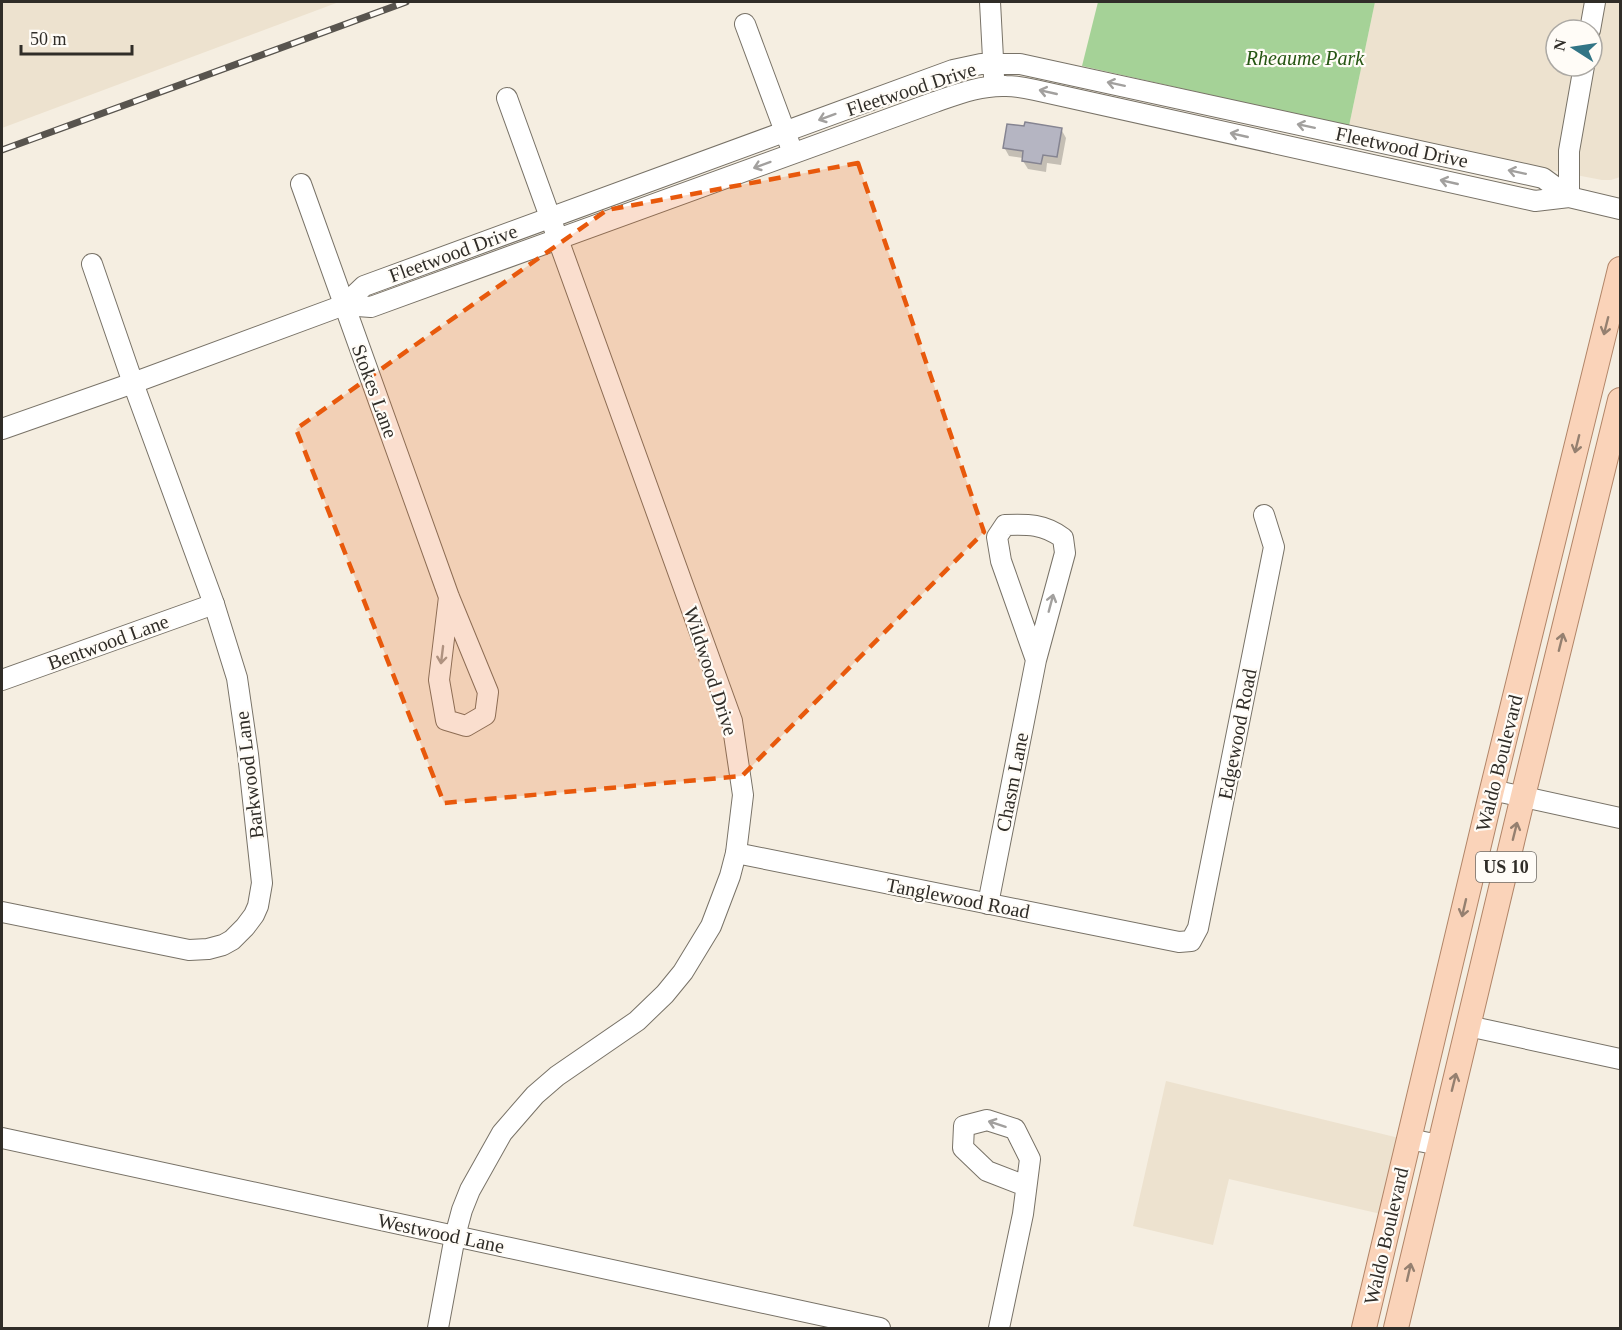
<svg xmlns="http://www.w3.org/2000/svg" width="1622" height="1330" viewBox="0 0 1622 1330" font-family="Georgia,serif">
	<rect width="100%" height="100%" fill="#f5eee1"/>
	<g fill="#ede2cf" fill-rule="evenodd">
		<path d="M2,2H339L2,128Z"/>
		<path d="M1375,2H1620V177L1611,180H1602L1529,166L1349,126ZM1556,30H1592V66H1556Z"/>
		<path d="M1166,1081L1399,1138L1381,1214L1229,1179L1213,1245L1133,1226Z"/>
	</g>
	<path fill="#a5d297" d="M1098,2H1375L1349,126L1082,66Z"/>
	<path fill="#0003" d="M1061,129L1066,138L1061,165L1047,163L1046,172L1028,169L1023,161V158L1009,156L1004,147Z"/>
	<path fill="#b5b5c2" stroke="#858491" stroke-width="1.5" d="M1025,122L1062,128L1057,157L1043,155L1041,164L1022,161L1023,151L1003,148L1007,124L1024,126Z"/>
	<g fill="none" stroke-linecap="round" stroke-linejoin="round">
		<g stroke="#787267" stroke-width="22">
			<g id="minor">
				<path d="M990,2L994,77"/>
				<path d="M745,24L790,145"/>
				<path d="M1590,30L1595,2"/>
				<path d="M301,184L449,597L488,692L485,715L466,726L446,720L439,680L449,597"/>
				<path d="M1569,197V151L1584,66"/>
				<path d="M344,305L371,307L935,102C958,94 981,85 1006,86C1016,86 1026,88 1035,90L1535,201L1569,197L1620,209"/>
				<path d="M2,429L133,383L344,305L364,286L953,70L981,64H1020L1543,178L1569,197"/>
				<path d="M2,680L214,604"/>
				<path d="M1492,790L1620,818"/>
				<path d="M736,853L1179,942L1191,941L1198,928L1274,547L1264,515"/>
				<path d="M988,904L1036,660L1065,553L1063,538C1044,524 1028,524 1005,525L997,537L1001,561L1036,660"/>
				<path d="M2,912L189,950L208,949L223,945L232,940L245,927L254,915L258,906L262,883L248,754L237,678L214,604L133,383L92,264"/>
				<path d="M1468,1026L1620,1059"/>
				<path d="M2,1138L880,1328"/>
				<path d="M1409,1139L1439,1145"/>
				<path d="M438,1328L455,1236L462,1210L470,1190L502,1133L535,1095L557,1076L637,1021L665,994L683,972L711,926L730,876L736,853L743,795L732,721L507,98"/>
				<path d="M999,1328L1023,1214L1030,1159L1015,1129L987,1120L964,1126L963,1148L987,1171L1026,1186"/>
			</g>
		</g>
		<g stroke="#b18568" stroke-width="26">
			<g id="major">
				<path d="M1364,1328L1492,790L1620,269"/>
				<path d="M1396,1328L1523,796L1620,400"/>
			</g>
		</g>
		<use href="#minor" stroke="#fff" stroke-width="20"/>
		<use href="#major" stroke="#fad3b9" stroke-width="24"/>
		<g stroke="#58544e" stroke-width="7">
			<path id="rail" d="M2,150L406,2"/>
		</g>
		<use href="#rail" stroke="#fffcf7" stroke-width="4.5" stroke-dasharray="14" stroke-linecap="butt"/>
	</g>
	<defs><path id="oneway-shaft" d="M-6 0H5M1.5-3L5.5 0L1.5 3" fill="none" stroke-width="1.6" stroke-linecap="round" stroke-linejoin="round" transform="scale(1.5)"/></defs>
	<g stroke="#a2a09e">
		<use href="#oneway-shaft" transform="translate(1116 84) rotate(-168)"/>
		<use href="#oneway-shaft" transform="translate(1048 92) rotate(-167)"/>
		<use href="#oneway-shaft" transform="translate(827 117) rotate(160)"/>
		<use href="#oneway-shaft" transform="translate(1306 126) rotate(-168)"/>
		<use href="#oneway-shaft" transform="translate(1239 135) rotate(-167)"/>
		<use href="#oneway-shaft" transform="translate(762 165) rotate(160)"/>
		<use href="#oneway-shaft" transform="translate(1517 172) rotate(-168)"/>
		<use href="#oneway-shaft" transform="translate(1449 182) rotate(-167)"/>
		<use href="#oneway-shaft" transform="translate(1051 603) rotate(-75)"/>
		<use href="#oneway-shaft" transform="translate(442 655) rotate(97)"/>
		<use href="#oneway-shaft" transform="translate(997 1124) rotate(-162)"/>
	</g>
	<g stroke="#958070">
		<use href="#oneway-shaft" transform="translate(1606 326) rotate(104)"/>
		<use href="#oneway-shaft" transform="translate(1577 444) rotate(104)"/>
		<use href="#oneway-shaft" transform="translate(1561 642) rotate(-76)"/>
		<use href="#oneway-shaft" transform="translate(1515 831) rotate(-76)"/>
		<use href="#oneway-shaft" transform="translate(1464 908) rotate(103)"/>
		<use href="#oneway-shaft" transform="translate(1454 1082) rotate(-76)"/>
		<use href="#oneway-shaft" transform="translate(1409 1272) rotate(-77)"/>
	</g>
	<path fill="#e8590c" fill-opacity="0.2" stroke="#e8590c" stroke-width="4.5" stroke-dasharray="12 8" stroke-linejoin="round" d="M858,163L984,532L742,776L444,803L296,429L607,210Z"/>
	<g text-anchor="middle" dominant-baseline="central" stroke-width="4.5" stroke-linejoin="round" paint-order="stroke">
		<rect fill="#fffcf7" stroke="#6e6b66" stroke-width="1.5" x="1476" y="852" width="60" height="30" rx="4.5"/>
		<g font-size="18" font-weight="bold" fill="#302d28">
			<text x="1506" y="867">US 10</text>
		</g>
		<g font-size="20" font-style="italic" fill="#265613" stroke="#fffcf7">
			<text x="1305" y="58">Rheaume Park</text>
		</g>
		<g font-size="20" fill="#302d28" stroke="#fffcf7">
			<text transform="translate(911 89) rotate(-18)">Fleetwood Drive</text>
			<text transform="translate(1402 147) rotate(12)">Fleetwood Drive</text>
			<text transform="translate(453 253) rotate(-20)">Fleetwood Drive</text>
			<text transform="translate(375 391) rotate(70)">Stokes Lane</text>
			<text transform="translate(108 642) rotate(-20)">Bentwood Lane</text>
			<text transform="translate(711 671) rotate(72)">Wildwood Drive</text>
			<text transform="translate(1237 734) rotate(-79)">Edgewood Road</text>
			<text transform="translate(1499 763) rotate(-76)">Waldo Boulevard</text>
			<text transform="translate(249 775) rotate(-97)">Barkwood Lane</text>
			<text transform="translate(1012 782) rotate(-79)">Chasm Lane</text>
			<text transform="translate(958 898) rotate(11)">Tanglewood Road</text>
			<text transform="translate(441 1233) rotate(12)">Westwood Lane</text>
			<text transform="translate(1386 1236) rotate(-77)">Waldo Boulevard</text>
		</g>
	</g>
	<rect width="1622" height="1330" fill="none" stroke="#302d28" stroke-width="6"/>
	<g transform="translate(1574 48) rotate(282)"><circle r="28" fill="#fffcf7" stroke="#aca9a4" stroke-width="1.5"/>
	<path d="M0-4.5L10 22L0 15L-10 22Z" fill="#327586"/>
	<text y="-9" font-size="16" font-weight="bold" text-anchor="middle" fill="#302d28">N</text>
	</g>
	<path d="M21 45v9h111v-9" fill="none" stroke="#302d28" stroke-width="3"/>
	<text x="30" y="45" font-size="18" fill="#302d28" stroke="#fffcf7" stroke-width="4.5" paint-order="stroke">50 m</text>
</svg>
